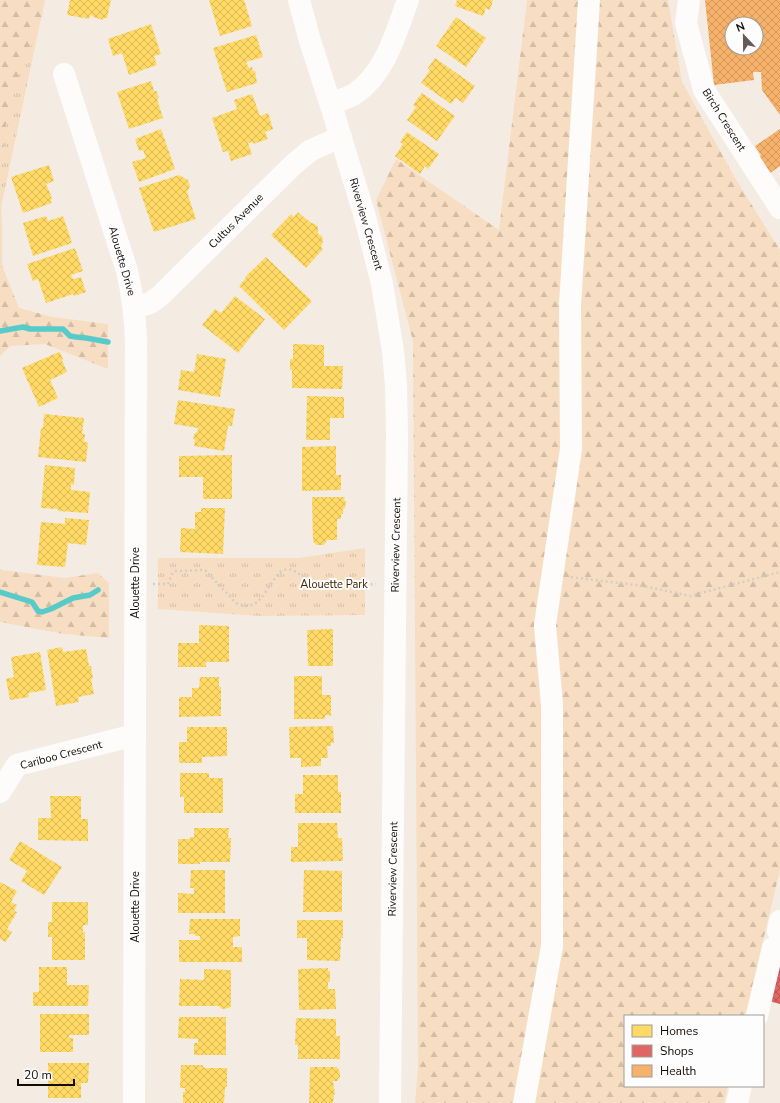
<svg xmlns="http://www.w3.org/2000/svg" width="780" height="1103" viewBox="0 0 780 1103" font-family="'Nunito Sans',sans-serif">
	<defs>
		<pattern id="grass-tufts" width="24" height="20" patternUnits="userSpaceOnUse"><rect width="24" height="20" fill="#f7dec2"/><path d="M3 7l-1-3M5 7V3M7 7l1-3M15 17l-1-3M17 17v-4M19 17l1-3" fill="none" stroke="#d3bda5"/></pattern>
		<pattern id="forest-firs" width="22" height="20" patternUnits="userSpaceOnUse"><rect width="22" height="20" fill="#f7dec2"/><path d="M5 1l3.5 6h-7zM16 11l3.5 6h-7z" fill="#d3bda5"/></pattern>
		<pattern id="homes-cross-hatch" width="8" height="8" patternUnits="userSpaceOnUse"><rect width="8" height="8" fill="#ffd966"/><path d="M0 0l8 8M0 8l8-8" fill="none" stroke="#dab957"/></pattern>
		<pattern id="shops-cross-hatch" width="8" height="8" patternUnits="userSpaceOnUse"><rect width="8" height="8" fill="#e06666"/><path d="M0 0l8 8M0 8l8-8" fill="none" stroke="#b45252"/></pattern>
		<pattern id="health-cross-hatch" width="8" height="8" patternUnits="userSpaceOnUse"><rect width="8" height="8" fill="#f6b26b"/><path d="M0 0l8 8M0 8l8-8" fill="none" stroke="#d2985b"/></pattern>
	</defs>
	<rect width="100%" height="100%" fill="#f4ece3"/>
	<g fill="url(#grass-tufts)">
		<path d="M0,0H45L0,212Z"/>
		<path d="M365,548V615L261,616L158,609V558H299Z"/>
	</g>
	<g fill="url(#forest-firs)">
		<path d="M0,0H45L42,16L30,50L11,95L5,132L0,182L2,223V265L19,308L53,317L108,324V369L45,344L10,346L0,356Z"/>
		<path d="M527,0H668L682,82L735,178L780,250V870L745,1016H625V1086H728L724,1103H415L418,1068L413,341L376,200L396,159L499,230Z"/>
		<path d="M0,568L2,570L65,578L98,573L109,583V638L64,634L0,622Z"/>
	</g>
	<g fill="url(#homes-cross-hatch)">
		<path d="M70,0H111L107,18H104L103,20L93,17V16L90,15L89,19L67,15Z"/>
		<path d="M209,0H244L252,26L220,36Z"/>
		<path d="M457,0H493L490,10L486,8L483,16L455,6Z"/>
		<path d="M456,17L486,38L466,67L436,46Z"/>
		<path d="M151,24L161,54L154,56L157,65L129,75L122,53L113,56L108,39Z"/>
		<path d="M256,35L263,57L246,62L249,68L252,67L253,71H255L257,83L227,92L213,48Z"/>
		<path d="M435,58L475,86L463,103L456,98L451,104L421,83L430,70L428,68Z"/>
		<path d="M151,81L154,91H156L159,97L157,99L163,118L129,129L117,92Z"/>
		<path d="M422,93L455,116L437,141L407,120L416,107L413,105Z"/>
		<path d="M252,94L259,113L260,116L268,113L273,129L265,132L268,139L253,144L252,142L248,143L252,154L231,161L228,151L223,152L212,118L237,109L234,100Z"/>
		<path d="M161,129L175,169L139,182L132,162L146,158L143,150L139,151L135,139Z"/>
		<path d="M407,132L439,154L428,169L425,166L420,174L395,156L403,144L400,142Z"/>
		<path d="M49,165L54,181L46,184L52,198L51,200L52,203L23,213L11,177Z"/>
		<path d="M179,175L188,180L190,186L187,192L196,219L154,232L139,188Z"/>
		<path d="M298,212L311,223L315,224L318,227V234L322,236L323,241L321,247L323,249L306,268L271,235L291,214L294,217Z"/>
		<path d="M46,216L48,221L63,216L72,243L33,256L23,223Z"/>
		<path d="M75,248L83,271L71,275L73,279L81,277L86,292L74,296L73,294L46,303L38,279L33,281L27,264Z"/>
		<path d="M266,257L312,301L284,330L239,286L246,278L245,277Z"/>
		<path d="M235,296L265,319L238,353L202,325L215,309L221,313Z"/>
		<path d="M293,344L324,345V366H343L342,389L292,388V370H290V359H293Z"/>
		<path d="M59,352H60L63,359L62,360L67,372L50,380L58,398L39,407L22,368Z"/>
		<path d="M197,354L226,359L220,397L178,390L181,370L194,372Z"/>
		<path d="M307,396L344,397V418H330V440H306Z"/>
		<path d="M178,400L235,409L232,426H228L224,451L194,446L195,441L193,438L195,433L197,432L198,428L174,424Z"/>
		<path d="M44,414L84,418L82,434H85L84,442H88L86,462L38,457L41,428H43Z"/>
		<path d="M336,446V475H341V490L302,491V447Z"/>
		<path d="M232,455V499H203V477H179V456Z"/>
		<path d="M45,465L75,468L74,485L71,484V490L90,492L88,513L58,511V509L41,508Z"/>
		<path d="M312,497H345L344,500L346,501L345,508L343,509V514H341V519H337V540H327L324,545H316L313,541Z"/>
		<path d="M201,508H225L223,554L180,552L181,528L195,529V512H201Z"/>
		<path d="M65,518L89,520L86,545L68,543L65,567L37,565L41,522L65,524Z"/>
		<path d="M199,625L229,626V662H206V667H178V643H199Z"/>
		<path d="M333,629V666H308L307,630Z"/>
		<path d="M62,647L63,652L86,649L89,666H91L93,679H91L94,694L78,697L79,702L56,706L47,650Z"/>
		<path d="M40,652L46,690L28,693L29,697L10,700L6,679L14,677L11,657Z"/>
		<path d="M294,676H322V695H331V716L325,715V719H294Z"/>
		<path d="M200,677H219V687H221V716L179,717V697H192V688H199Z"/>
		<path d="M333,726L334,743H331V746H327L328,758H321V766L301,767V758H290L289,727Z"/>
		<path d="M187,727H227V756L202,757V763H179V742H187Z"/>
		<path d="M180,773H209V778H223V813H184V797H180Z"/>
		<path d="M303,775H338V792H341V813H295V794H303Z"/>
		<path d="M50,796H81V819H88V841L38,840V818H51Z"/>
		<path d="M298,823H337L338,838H342L343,861L291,862V847H298Z"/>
		<path d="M194,828H229L228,838H231L230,862H200V864H178V839H190V837H194Z"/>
		<path d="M20,841L62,867L44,895L21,881L27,871L9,860Z"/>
		<path d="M191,870H225V913H178V893L194,894V888H190Z"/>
		<path d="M304,870L342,871V912H303Z"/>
		<path d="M0,882L17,891L11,902L17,905L14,911L17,912L7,929L12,932L6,942L0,939Z"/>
		<path d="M52,902H88V925H83V933L85,932V960H52V937H48V922H52Z"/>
		<path d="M190,919H240V936L233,937V947H242V962H179V940H200V936H195V934H189Z"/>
		<path d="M297,920H343V938H341L340,961L307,960V938H297Z"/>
		<path d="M39,967H67V985H89L88,1006H33V992H39Z"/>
		<path d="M328,968V971H330V982H328V989H335L336,1009L299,1010L298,969Z"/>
		<path d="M204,969L231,970V1006L229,1008L222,1009L219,1006H179L180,979L204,980Z"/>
		<path d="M40,1014H89V1035H69V1038H73V1052H40Z"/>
		<path d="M179,1017H226V1055H194V1043H198V1039L178,1038Z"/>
		<path d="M296,1018L336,1019V1036H340V1059H298V1045H295Z"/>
		<path d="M48,1063H89L88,1083H81V1098H48Z"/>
		<path d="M181,1065H203L204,1068H227V1087H225L224,1103H183V1092H185V1088H180Z"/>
		<path d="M310,1067H337L340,1072V1077L337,1081H333L335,1094L334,1095L333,1103H309Z"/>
	</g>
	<path fill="url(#shops-cross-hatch)" d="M780,951V1004L765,1000Z"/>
	<g fill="url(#health-cross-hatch)" fill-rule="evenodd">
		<path d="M705,0H780V115L762,90L761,72H753L754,80L714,85ZM732,24H756V48H732Z"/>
		<path d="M780,129V166L766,176L755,160L761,155L755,146Z"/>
	</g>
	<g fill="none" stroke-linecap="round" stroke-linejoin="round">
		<g stroke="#56cbca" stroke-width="5.5">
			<path d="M0,331L23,327L30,329H63L70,336L76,337L86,338L108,342"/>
			<path d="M0,592L32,602L38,611L42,612L51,609L73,598L90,595L98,590"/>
		</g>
		<g stroke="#d1ceca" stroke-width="2.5" stroke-dasharray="2 3" stroke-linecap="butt">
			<path d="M571,577L643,586L690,596L780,572"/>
			<path d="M153,584H168L172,574L175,571L203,570L206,571L236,603C252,610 258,603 267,590C271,584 275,578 280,572C292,564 299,576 310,581C329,588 356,585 376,584"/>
		</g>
		<g stroke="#fdfcfb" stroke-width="22">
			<path d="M299,0L310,41L334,115L365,217L382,284L393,351L396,385L397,435L390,1103"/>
			<path d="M689,0L686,23L704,90L780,208"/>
			<path d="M64,74L127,271C133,296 135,315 136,340C134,595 135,849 134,1103"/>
			<path d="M331,104C339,100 349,98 356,93C386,72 396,32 408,0"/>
			<path d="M134,308L150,303L160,296L294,164L311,150L341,137"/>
			<path d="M0,792L17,765L135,735"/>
			<path d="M778,931L780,921"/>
			<path d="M757,1016L773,948"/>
			<path d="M524,1103L552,946V705L545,625L571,449L570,305L589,0"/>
			<path d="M737,1103L741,1086"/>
		</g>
	</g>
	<g text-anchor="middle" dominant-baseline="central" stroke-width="4" stroke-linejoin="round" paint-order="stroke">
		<g font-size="11" fill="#130c06" stroke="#fdfdfd">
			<text transform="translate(724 120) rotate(58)">Birch Crescent</text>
			<text transform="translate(236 221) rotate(-45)">Cultus Avenue</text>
			<text transform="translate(366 224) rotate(74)">Riverview Crescent</text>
			<text transform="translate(122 261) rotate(74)">Alouette Drive</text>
			<text transform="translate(396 545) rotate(-89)">Riverview Crescent</text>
			<text transform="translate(135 583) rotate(-90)">Alouette Drive</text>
			<text transform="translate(61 755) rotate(-15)">Cariboo Crescent</text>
			<text transform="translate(393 869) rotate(-89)">Riverview Crescent</text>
			<text transform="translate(135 907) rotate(-90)">Alouette Drive</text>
		</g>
		<g font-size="11" fill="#3c2401" stroke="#fdfdfd">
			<text x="334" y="584">Alouette Park</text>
		</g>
	</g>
	<rect x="624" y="1015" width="140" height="72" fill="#fdfdfd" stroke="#9f9d9a"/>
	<rect x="632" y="1025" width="20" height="12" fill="#ffd966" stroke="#9f9d9a"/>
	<text x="660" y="1035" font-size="12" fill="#130c06">Homes</text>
	<rect x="632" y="1045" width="20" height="12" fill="#e06666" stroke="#9f9d9a"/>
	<text x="660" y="1055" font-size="12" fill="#130c06">Shops</text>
	<rect x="632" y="1065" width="20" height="12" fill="#f6b26b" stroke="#9f9d9a"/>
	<text x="660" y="1075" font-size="12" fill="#130c06">Health</text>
	<g transform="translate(744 36) rotate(338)"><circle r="19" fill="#fdfdfd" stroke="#9f9d9a"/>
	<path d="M0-3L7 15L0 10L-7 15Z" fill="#625a53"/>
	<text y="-6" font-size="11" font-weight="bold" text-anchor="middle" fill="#130c06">N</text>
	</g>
	<path d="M18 1079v6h56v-6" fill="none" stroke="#130c06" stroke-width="2"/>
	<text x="24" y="1079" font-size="12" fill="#130c06" stroke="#fdfdfd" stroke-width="3" paint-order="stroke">20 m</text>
</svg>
